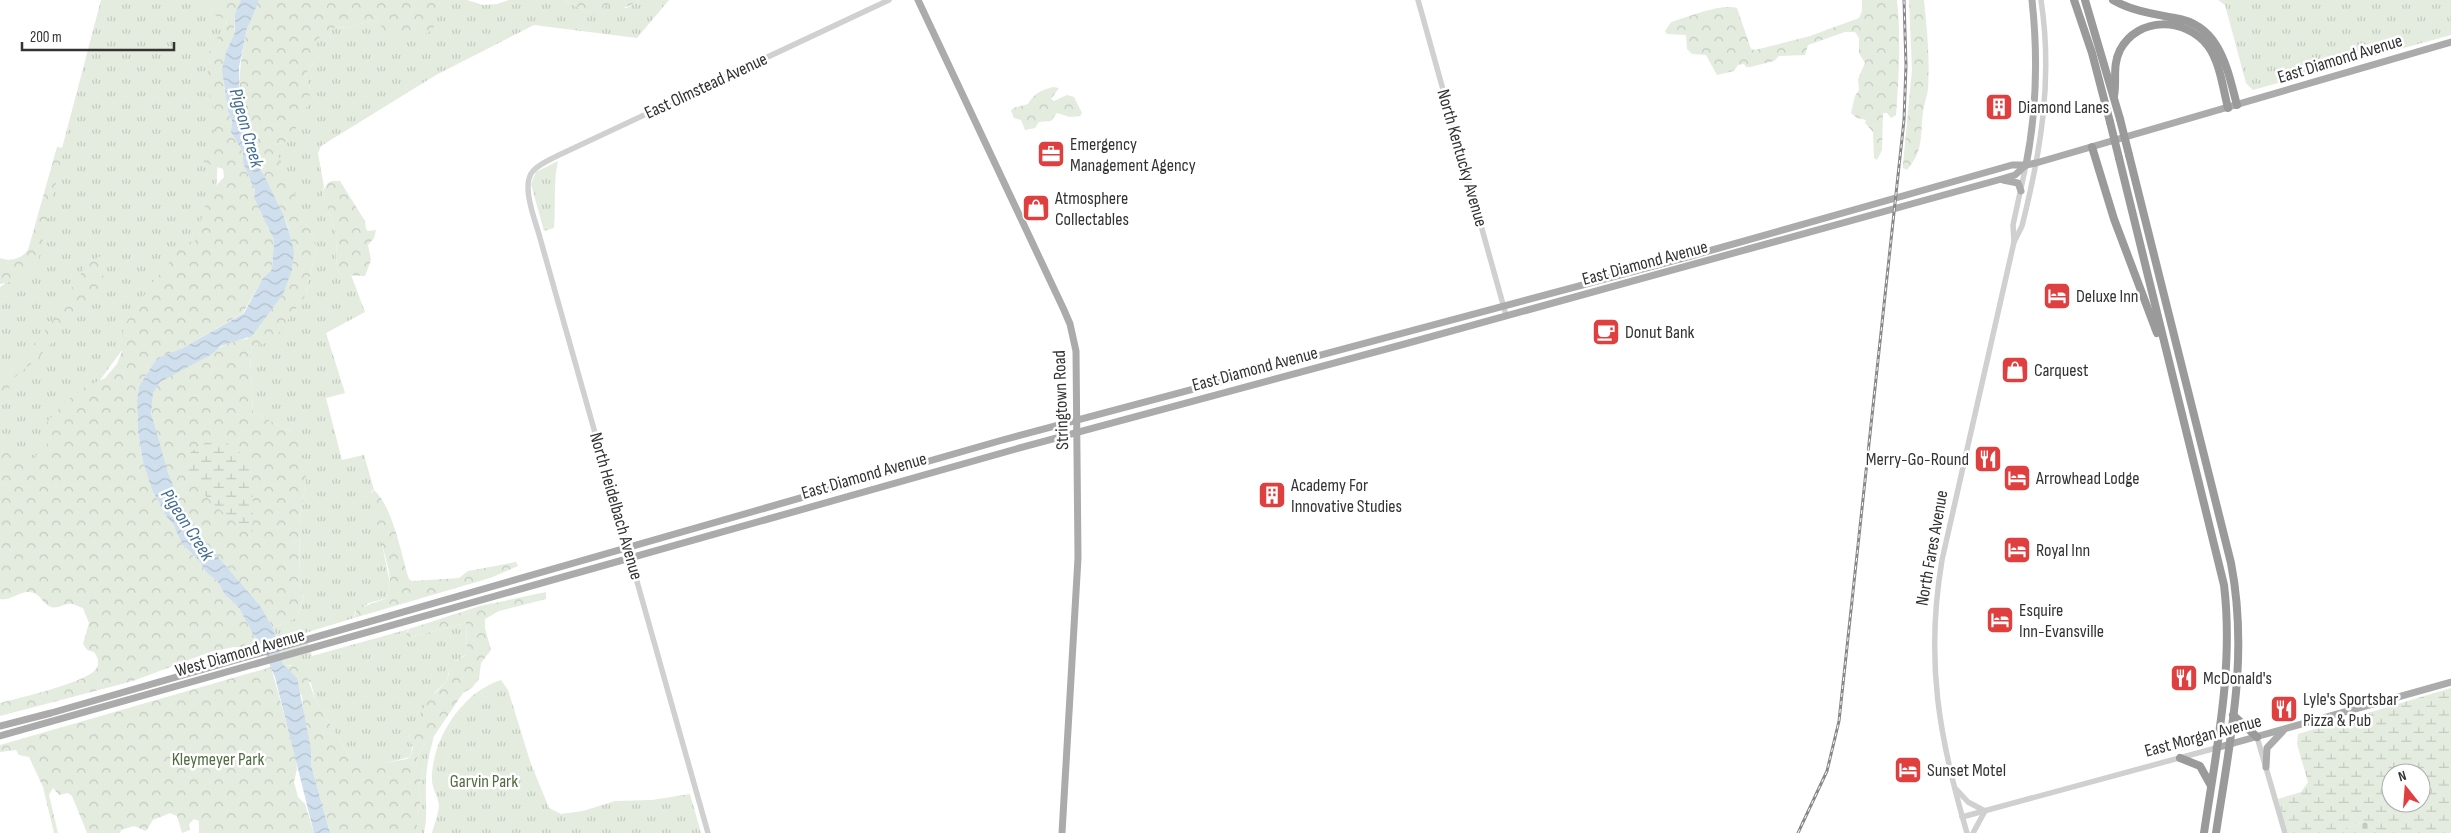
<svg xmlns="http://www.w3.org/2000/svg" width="2451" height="833" viewBox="0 0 2451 833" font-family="'Sofia Sans Condensed',sans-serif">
	<defs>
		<pattern id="grass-tufts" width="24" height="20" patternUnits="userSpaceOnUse" patternTransform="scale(1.25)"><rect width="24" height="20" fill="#e4ebdf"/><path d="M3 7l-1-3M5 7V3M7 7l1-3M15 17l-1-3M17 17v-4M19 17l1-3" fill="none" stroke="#c4cac0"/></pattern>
		<pattern id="forest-crowns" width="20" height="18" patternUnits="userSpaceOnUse" patternTransform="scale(1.25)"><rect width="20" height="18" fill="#e4ebdf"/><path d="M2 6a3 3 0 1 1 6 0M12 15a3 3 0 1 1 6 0" fill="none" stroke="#c4cac0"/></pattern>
		<pattern id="wetland-marsh" width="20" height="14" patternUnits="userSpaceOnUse" patternTransform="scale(1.25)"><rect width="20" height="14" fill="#e4ebdf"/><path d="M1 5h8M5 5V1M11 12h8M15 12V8" fill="none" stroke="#c4cac0"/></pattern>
		<pattern id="cemetery-stones" width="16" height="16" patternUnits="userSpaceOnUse" patternTransform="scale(1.25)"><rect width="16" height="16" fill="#e4ebdf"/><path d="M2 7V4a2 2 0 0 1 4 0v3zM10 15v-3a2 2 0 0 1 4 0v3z" fill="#c4cac0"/></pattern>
		<pattern id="water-waves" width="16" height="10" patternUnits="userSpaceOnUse" patternTransform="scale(1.25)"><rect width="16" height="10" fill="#d0dfed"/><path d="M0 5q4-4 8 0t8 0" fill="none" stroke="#b3c0cc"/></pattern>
	</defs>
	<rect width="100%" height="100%" fill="#fff"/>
	<g fill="url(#grass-tufts)">
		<path d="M101,0H230L227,4L214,225L39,463L0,458V287L31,266Z"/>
		<path d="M441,0H467L483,5L497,4L509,0H564L592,15L606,5L627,8L639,0H669L637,38L534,25L436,75L321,146L318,153L324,187L322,192L337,237L336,268L342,275H351L365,312L326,333L345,393L326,398L342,460L364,455L374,490L371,491L390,583L387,598L369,603L355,612L354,618L305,633L312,656L409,629L407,632L410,637L466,623L467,654C454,661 449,667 447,681L435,692L408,736L413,744L410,757L370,767L349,756L315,699L311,683L291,665L285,666L283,664L273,628L296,618L304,597L300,584L299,526L306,478L293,432C278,427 268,418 253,413L250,354L252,347L305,296L316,251V244L273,145L287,142L310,88L305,75L318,57L308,46L331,28L350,27L372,20L379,22L435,9Z"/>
		<path d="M2218,0H2451V35L2253,90L2246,83L2225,5Z"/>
		<path d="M558,161C553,182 556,206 554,228L544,231L531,184L536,172Z"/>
		<path d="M501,680L508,690L531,764L549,808L561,814L583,811L615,801L652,800L690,794L701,833H432C434,825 438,815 439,806C439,798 432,789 432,780C431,740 462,692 501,680Z"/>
		<path d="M434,736C430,751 426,766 426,782C425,799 428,816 424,833H417V817L421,800L419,785L424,771L417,766C415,755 425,742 434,736Z"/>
	</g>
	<g fill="url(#forest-crowns)">
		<path d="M213,0H241L234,28L235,32L226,52L222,70L228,112L232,120L231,132L243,152V163L255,191L254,198L274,240L272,269L263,278L243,313L183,348L157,358L139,386L137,400L138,432L143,462L152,490L168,519L173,524L182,544L199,561L206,572L218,582L225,595L239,608L254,636L260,642L249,647H234L210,652L133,681L0,716V703C18,698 86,683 96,669C100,663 98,657 94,652L87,650L83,644L89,623L83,608C79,607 73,603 68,604C61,605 56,610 49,606C41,602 40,593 30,592C19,591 11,601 0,599V442L24,461L31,460L47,445L44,429L47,422L66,401L85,387L105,378L117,364L122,351V335L126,323L152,283L174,257V248L180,244L195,241L209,193L224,177L223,169L203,162L213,135L216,120L209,93L207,56L227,22L221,17L209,15Z"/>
		<path d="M259,0H441L435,9C435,14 436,20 435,25C429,40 398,37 386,35L379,22L372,20L350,27L331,28L309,46L318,57L305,75L310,88L309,102L292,137L287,142L274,145L316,244V251L305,296L273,341L252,347L250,354L253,413C268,418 278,427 293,432L305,462L306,478L299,526L300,584L304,597L296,618L273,628C247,584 207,551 182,507C171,486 164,462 157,440C152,423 145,396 160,382C168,373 182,368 193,363C211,354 227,340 247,339C255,327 291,277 292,268C295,244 288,223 277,202C275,197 270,191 268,186C248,131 231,101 245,39C248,26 251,12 259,0Z"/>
		<path d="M564,0H639C626,9 620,10 606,5L601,12L592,15Z"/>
		<path d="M1862,0H1897C1901,39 1899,76 1896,115L1891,118L1887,113H1883L1882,150L1877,160L1874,158L1873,132L1865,123L1866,120L1857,118L1851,113L1855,96L1859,90L1858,79L1865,63L1859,53V38L1855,32H1845L1808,45L1805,55L1779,56L1774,61L1750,67H1746L1744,64L1738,65L1734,71L1717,75L1706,55L1692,54L1687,49L1686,35L1667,34L1665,31L1671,22C1688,17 1720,3 1737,8L1751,49L1755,50L1810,36L1859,18L1862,11Z"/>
		<path d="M1909,0H1924C1927,30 1930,59 1928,89C1927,97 1924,104 1923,112C1920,137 1924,150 1907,170L1903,168V164L1912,70Z"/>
		<path d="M1053,87L1059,88L1051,99L1054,101L1067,95L1074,97L1082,113L1080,116L1070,117L1057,113L1051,121L1039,122L1035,128L1025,130L1021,120L1014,118L1011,111L1013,108L1028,104C1034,93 1042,90 1053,87Z"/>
		<path d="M57,147L64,148L39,258C31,276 19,281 0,284V258C11,262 21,259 28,250Z"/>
		<path d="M332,181H340L365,221L366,229L368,231L376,230L374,238L368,245L371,260L365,276L342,275L336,268L337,237L322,192L328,183Z"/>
		<path d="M101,256V263L93,275L107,276V282L75,312L58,336L38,358L14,378L0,408V381L44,333C47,324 59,318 61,309C64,302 61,296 66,289L73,287L88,262Z"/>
		<path d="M374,490C393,507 401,554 409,579L412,581L459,578L468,571L516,562L518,566L490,578L354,618L357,609L387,598L390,583L389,571L369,495Z"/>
		<path d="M546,592V599L499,611L485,619V628L491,650L481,663L479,679L472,688L463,693L434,736C425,742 415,755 417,766L424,771L419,785L421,800L417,817V833H330L311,765V749L304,722L302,696L285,666L299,665L305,671L315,699L349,756L370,766L407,759L410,757L413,748L408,736L410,731L429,699L447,681L451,665L467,654L466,623L410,637L406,636L409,629L480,606Z"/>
		<path d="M271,667L296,757L297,769L294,782L298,797L305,804L314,833H199V821L194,819L189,824L190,830L182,833L177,816L170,813L153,820L146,831L134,826L121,830L120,833H87L72,796L68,793L59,795L53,788L49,795L58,833H54L43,787L29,757L19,755L16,750L0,752V745Z"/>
	</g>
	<g fill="url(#wetland-marsh)" fill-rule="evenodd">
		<path d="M212,440C260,442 253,502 252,535C230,519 185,486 186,456L199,446Z"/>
		<path d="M2451,688V833H2377L2366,821L2346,828L2345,833H2288L2278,799L2301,792L2308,782L2297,744L2298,734ZM2391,773H2421V803H2391Z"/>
	</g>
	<path fill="url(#cemetery-stones)" d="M2366,821L2377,833H2345L2346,828Z"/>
	<path fill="url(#water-waves)" d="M241,0H259L247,29L239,67L240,101L246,129L257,155L259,165L283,214L290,235L294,252L292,270L283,294L252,336L221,346L212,354L160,382L153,393L151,413L168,473L182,507L209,546L260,606L273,628L283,664L297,678L311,749V765L330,833H314L275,677L260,642L254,636L239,608L225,595L218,582L206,572L199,561L182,544L173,524L168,519L152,490L143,462L138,432L137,400L139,386L157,358L183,348L244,313L263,278L272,269L274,240L254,198L255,191L243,163V152L231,132L232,120L228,112L222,70L226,52L235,32V14Z"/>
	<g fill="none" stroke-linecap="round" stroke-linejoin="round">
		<g stroke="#d0d0d0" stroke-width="5.5">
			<path d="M1418,0L1506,315"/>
			<path d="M2014,242L2022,226C2041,151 2053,78 2041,0"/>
			<path d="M2257,737L2285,833"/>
			<path d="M1956,789L1968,802L1985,811L1973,833"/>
			<path d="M1962,817L2216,748"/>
			<path d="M708,833L540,238C536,222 520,185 533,171C539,164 551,159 559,155L889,0"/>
			<path d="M1967,833C1939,738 1925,660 1942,560L2014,242L2013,225L2026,165"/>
		</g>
		<g stroke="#ababab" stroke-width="7">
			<path d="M918,0L1064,310L1070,324L1076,351L1078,558L1062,833"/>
			<path d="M2026,165C2037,110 2038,56 2032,0"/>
			<path d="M2003,180L2018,183L2021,191"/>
			<path d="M0,726L51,713L999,441L1691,256L2012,165H2026L2036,163L2451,42"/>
			<path d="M0,736L1016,449L1401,345L1998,180L2015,175L2026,165"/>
			<path d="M2216,748L2451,682"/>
			<path d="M2266,767L2267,748L2283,731"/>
		</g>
		<g stroke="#9a9a9a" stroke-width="8">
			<path d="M2074,0L2092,53L2110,122"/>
			<path d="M2085,0L2120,119"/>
			<path d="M2113,0C2132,11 2154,14 2175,18C2220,25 2227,68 2237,105"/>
			<path d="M2114,96C2117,80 2112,66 2120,50C2138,16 2186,17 2208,46C2220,62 2223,89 2228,108"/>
			<path d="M2092,147L2114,219L2157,333"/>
			<path d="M2129,155L2231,563C2249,656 2230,740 2216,833"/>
			<path d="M2119,158L2224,585C2234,668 2216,751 2204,833"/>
			<path d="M2233,715L2257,737"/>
			<path d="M2180,758L2200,766L2210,784"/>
		</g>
		<g stroke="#888" stroke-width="3">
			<path id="rail" d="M1798,833L1827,771L1839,721L1904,120L1906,65L1904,0"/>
		</g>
		<use href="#rail" stroke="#fff" stroke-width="1" stroke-dasharray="4" stroke-linecap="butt"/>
		<g stroke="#9a9a9a" stroke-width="8">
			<path d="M2120,119L2129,155"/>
			<path d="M2110,122L2119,158"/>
		</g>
	</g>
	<defs>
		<g id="building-square" transform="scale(1.4375)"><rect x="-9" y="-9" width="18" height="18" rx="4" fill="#df403f" stroke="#fff"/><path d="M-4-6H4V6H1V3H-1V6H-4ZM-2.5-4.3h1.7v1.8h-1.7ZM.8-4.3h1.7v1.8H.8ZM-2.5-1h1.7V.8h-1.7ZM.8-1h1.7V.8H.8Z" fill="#fff"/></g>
		<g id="office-square" transform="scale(1.4375)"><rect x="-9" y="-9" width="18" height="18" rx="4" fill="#df403f" stroke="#fff"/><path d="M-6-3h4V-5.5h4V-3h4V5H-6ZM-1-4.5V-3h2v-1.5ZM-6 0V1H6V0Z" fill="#fff"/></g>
		<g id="shop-square" transform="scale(1.4375)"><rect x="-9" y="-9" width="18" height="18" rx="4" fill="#df403f" stroke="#fff"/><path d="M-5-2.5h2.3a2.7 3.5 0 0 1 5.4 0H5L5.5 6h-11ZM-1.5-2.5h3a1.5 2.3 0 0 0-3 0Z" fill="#fff"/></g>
		<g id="hotel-square" transform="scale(1.4375)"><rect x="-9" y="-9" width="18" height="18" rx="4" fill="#df403f" stroke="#fff"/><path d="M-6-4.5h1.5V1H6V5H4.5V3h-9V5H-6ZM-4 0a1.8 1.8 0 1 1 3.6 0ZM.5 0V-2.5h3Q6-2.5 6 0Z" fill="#fff"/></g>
		<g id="cafe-square" transform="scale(1.4375)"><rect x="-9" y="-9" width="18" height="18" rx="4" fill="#df403f" stroke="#fff"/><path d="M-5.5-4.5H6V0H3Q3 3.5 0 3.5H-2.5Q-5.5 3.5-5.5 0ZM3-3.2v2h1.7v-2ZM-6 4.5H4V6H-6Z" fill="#fff"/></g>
		<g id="restaurant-square" transform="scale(1.4375)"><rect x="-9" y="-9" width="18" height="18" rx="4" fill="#df403f" stroke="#fff"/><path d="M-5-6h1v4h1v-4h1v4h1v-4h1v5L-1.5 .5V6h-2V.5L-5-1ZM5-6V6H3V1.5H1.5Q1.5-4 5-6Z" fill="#fff"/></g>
	</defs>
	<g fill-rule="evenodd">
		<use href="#building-square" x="1999" y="107"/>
		<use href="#office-square" x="1051" y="154"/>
		<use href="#shop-square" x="1036" y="208"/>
		<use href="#hotel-square" x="2057" y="296"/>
		<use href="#cafe-square" x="1606" y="332"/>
		<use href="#shop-square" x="2015" y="370"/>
		<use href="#restaurant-square" x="1988" y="459"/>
		<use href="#hotel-square" x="2017" y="478"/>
		<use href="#building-square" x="1272" y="495"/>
		<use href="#hotel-square" x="2017" y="550"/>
		<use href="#hotel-square" x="2000" y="620"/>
		<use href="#restaurant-square" x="2184" y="678"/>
		<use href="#restaurant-square" x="2284" y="709"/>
		<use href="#hotel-square" x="1908" y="770"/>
	</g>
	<g text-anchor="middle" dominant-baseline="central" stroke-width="5" stroke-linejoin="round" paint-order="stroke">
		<g font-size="18" fill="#333" stroke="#fff">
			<text transform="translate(2340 59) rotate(-17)">East Diamond Avenue</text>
			<text transform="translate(706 86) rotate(-25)">East Olmstead Avenue</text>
			<text transform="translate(1462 158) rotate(74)">North Kentucky Avenue</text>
			<text transform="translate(1645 263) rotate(-15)">East Diamond Avenue</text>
			<text transform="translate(1255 369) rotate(-15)">East Diamond Avenue</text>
			<text transform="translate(1061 400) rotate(-92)">Stringtown Road</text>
			<text transform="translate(864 476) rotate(-16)">East Diamond Avenue</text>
			<text transform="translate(616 506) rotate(74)">North Heidelbach Avenue</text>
			<text transform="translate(1932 548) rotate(-80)">North Fares Avenue</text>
			<text transform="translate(240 653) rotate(-16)">West Diamond Avenue</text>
			<text transform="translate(2203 736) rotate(-15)">East Morgan Avenue</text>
		</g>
		<g font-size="18" fill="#333" stroke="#fff" text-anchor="start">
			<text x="2018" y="107">Diamond Lanes</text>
			<text x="1070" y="144">Emergency<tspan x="1070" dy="21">Management Agency</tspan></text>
			<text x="1055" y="198">Atmosphere<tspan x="1055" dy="21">Collectables</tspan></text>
			<text x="2076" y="296">Deluxe Inn</text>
			<text x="1625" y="332">Donut Bank</text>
			<text x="2034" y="370">Carquest</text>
			<text x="1969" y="459" text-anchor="end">Merry-Go-Round</text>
			<text x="2036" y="478">Arrowhead Lodge</text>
			<text x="1291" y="485">Academy For<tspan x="1291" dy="21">Innovative Studies</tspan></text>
			<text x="2036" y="550">Royal Inn</text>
			<text x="2019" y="610">Esquire<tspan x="2019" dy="21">Inn-Evansville</tspan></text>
			<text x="2203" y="678">McDonald's</text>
			<text x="2303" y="699">Lyle's Sportsbar<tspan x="2303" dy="21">Pizza &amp; Pub</tspan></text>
			<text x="1927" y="770">Sunset Motel</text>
		</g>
		<g font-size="18" fill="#526d41" stroke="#fff">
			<text x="218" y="759">Kleymeyer Park</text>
			<text x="484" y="781">Garvin Park</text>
		</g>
		<g font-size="19" font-style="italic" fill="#426d93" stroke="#fff">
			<text transform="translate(246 128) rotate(74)">Pigeon Creek</text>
			<text transform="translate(187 525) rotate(57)">Pigeon Creek</text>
		</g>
	</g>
	<g transform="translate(2406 788) rotate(343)"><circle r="24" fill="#ffffff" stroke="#adadad"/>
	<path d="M0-4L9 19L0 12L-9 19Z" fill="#df403f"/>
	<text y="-8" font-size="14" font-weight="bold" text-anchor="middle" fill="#333333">N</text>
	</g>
	<path d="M22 42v8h152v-8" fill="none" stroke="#333333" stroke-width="2.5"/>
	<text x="30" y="42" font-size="15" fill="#333333" stroke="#ffffff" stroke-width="4" paint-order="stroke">200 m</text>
</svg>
